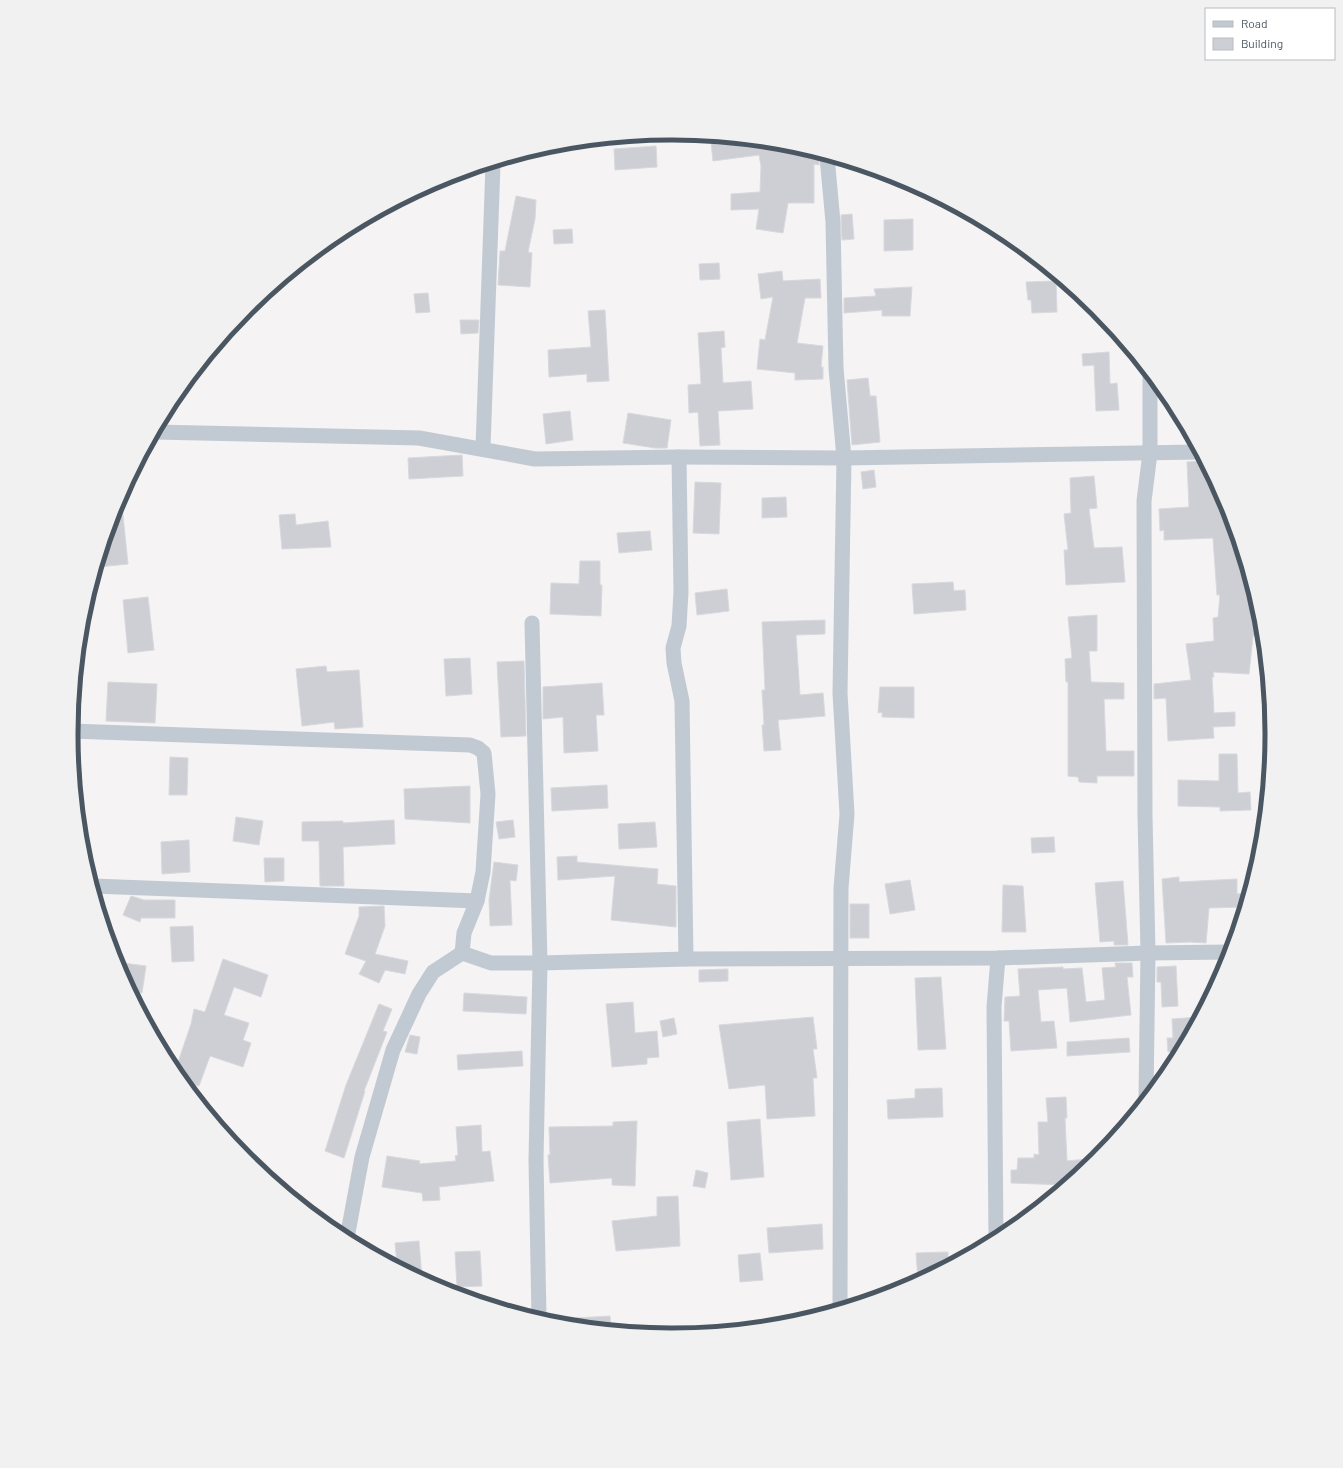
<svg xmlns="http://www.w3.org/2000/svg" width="1343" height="1468" viewBox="0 0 1343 1468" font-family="Barlow,sans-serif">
	<rect width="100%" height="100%" fill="#f5f3f3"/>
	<g fill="#cdcfd5" stroke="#d7d9de">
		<path d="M734,140L789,145L819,154V165L814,164V203H788L783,233L756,229L759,209L731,210V194L760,192L761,166L759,155L713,161L711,142Z"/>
		<path d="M656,146L657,167L615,170L614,149Z"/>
		<path d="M516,196L536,200L535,219L528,252L532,253L530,287L498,285L500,251H505Z"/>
		<path d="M852,214L854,239L842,240L841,215Z"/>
		<path d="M913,219V250L884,251V220Z"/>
		<path d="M572,229L573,243L554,244L553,230Z"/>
		<path d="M719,263L720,279L700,280L699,264Z"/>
		<path d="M782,271L783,281L820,279L821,298H805L797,343L823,346L821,367H823V379L795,380V373L757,369L760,339L765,340L773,297L761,299L758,274Z"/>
		<path d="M1056,281L1057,312L1032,313L1031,300H1028L1026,282Z"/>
		<path d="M912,287L910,316H882V310L844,313V298L876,296L874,289Z"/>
		<path d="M428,293L430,312L416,313L414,294Z"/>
		<path d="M605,310L609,381L587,382V374L549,377L548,350L591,347L588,311Z"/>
		<path d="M460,320H479L478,333L461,334Z"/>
		<path d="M724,331L725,347L721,348L723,383L751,381L753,409L718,411L720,445L700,446L698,412L689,413L688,385L701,384L698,333Z"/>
		<path d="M1109,352L1110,384L1117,383L1119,410L1096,411L1094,365L1083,366L1082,354Z"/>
		<path d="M868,378L870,396H876L880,442L852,445L847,380Z"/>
		<path d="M570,411L573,440L546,444L543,414Z"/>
		<path d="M628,413L671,420L667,448H655L623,443Z"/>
		<path d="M462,455L463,476L409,479L408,458Z"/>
		<path d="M1203,461L1212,478L1213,497H1222L1226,504L1260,615H1253L1255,636H1253L1249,674L1213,672L1214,677H1212L1214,713L1235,712V726L1213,727L1214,738L1168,741L1166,698L1154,699V684L1191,680L1186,644L1214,641L1213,618L1218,617L1220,595H1217L1213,538L1164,540V530L1160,531L1159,509L1189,507L1187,462Z"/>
		<path d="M874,470L876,487L863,489L861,472Z"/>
		<path d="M1094,476L1097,508L1089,509L1094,548L1122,547L1125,582L1066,585L1064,550H1068L1064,514L1071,513L1070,478Z"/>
		<path d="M695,482L721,483L719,534L693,533Z"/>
		<path d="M121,496L128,564L98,567L117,504Z"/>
		<path d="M786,497L787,517L762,518V498Z"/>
		<path d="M295,514L296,525L328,521L331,547L282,549L279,515Z"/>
		<path d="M650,531L652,550L619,553L617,533Z"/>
		<path d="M580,561H600V585H602L601,616L550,614L551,583L579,584Z"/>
		<path d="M953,582L954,591L965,590L966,610L914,614L912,584Z"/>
		<path d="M727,589L729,611L697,615L695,593Z"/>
		<path d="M148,597L154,650L128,653L123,600Z"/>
		<path d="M1097,615V651H1089L1091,682L1124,683V699H1104L1106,751H1134V776H1097V783L1079,782L1078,777L1068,776V682H1066L1065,659L1072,658L1068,617Z"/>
		<path d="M825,620V634L796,635L800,695L823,693L825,716L778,720L781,750L764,751L762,725H764L762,690H765L762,622Z"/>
		<path d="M470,658L472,694L446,696L444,659Z"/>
		<path d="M524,661L526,736L501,737L497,662Z"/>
		<path d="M326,666L327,672L359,670L363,727L335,729L334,722L302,726L296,669Z"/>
		<path d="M108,682L157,684L155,723L106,721Z"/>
		<path d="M602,683L604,715H596L598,751L564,753L563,717L543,719V687Z"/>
		<path d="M880,687H914V718L882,717V712L878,713Z"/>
		<path d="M1219,754H1237L1238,793L1250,792L1251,810L1220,811V807L1178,806V780L1219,781Z"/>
		<path d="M170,757L188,758L187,795H169Z"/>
		<path d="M607,785L608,808L552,811L551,788Z"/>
		<path d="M470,786V823L405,819L404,789Z"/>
		<path d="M236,817L263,821L259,845L233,841Z"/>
		<path d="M394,820L395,844L343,847L344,886H320L319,841H302V822L343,821V823Z"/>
		<path d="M513,820L515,837L499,839L496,822Z"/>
		<path d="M655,822L657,847L619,849L618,824Z"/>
		<path d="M1054,837L1055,852L1032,853L1031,838Z"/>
		<path d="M189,840L190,872L162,874L161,842Z"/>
		<path d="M577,856V862L658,869L657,884L676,886V927L611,920L615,876L558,880L557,857Z"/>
		<path d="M264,858H284V881L265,882Z"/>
		<path d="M494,862L518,865L516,881L510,880L512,925L490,926L489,900Z"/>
		<path d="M1179,877V882L1237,879V894L1248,893L1244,907L1209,908L1206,943L1190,942L1166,943L1162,879Z"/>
		<path d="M910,880L915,910L890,914L885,884Z"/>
		<path d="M1123,881L1128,945H1114V941L1100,942L1095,883Z"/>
		<path d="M1003,885L1023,886L1026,932H1002Z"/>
		<path d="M131,896L144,900H175V918H141L140,922L123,915Z"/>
		<rect x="850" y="904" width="19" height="34"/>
		<path d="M384,906L385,926L375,954L408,961L405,974L385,970L379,983L359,974L366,961L345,954L359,916V907Z"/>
		<path d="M193,926L194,961L172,962L170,927Z"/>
		<path d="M223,959L268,975L261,997L234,987L224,1015L249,1023L243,1040L251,1043L243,1067L210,1056L199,1086L183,1081L175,1071L191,1024L194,1009L205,1012Z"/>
		<path d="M116,962L146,966L142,993L131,991Z"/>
		<path d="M1115,963H1132L1133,977H1127L1131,1015L1070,1022L1067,988L1038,990L1041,1022L1054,1021L1057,1048L1011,1051L1009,1021H1004L1005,997L1020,996L1018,969L1063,967V969L1082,968L1086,1002L1105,1000L1102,968L1116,967Z"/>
		<path d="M1176,966L1178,1006L1162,1007L1161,982H1157V967Z"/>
		<path d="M728,969V981L699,982V970Z"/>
		<path d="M941,977L946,1049L918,1050L915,978Z"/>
		<path d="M464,993L527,997L526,1014L463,1011Z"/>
		<path d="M633,1002L635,1033L657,1031L659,1057L647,1058V1064L612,1067L606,1004Z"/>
		<path d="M379,1004L392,1009L383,1031L387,1032L364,1091H365L344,1158L325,1151L346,1085Z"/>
		<path d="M813,1017L817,1049H813L817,1078H813L815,1116L767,1119L765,1085L729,1089L719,1025Z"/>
		<path d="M1198,1017L1187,1037L1175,1060L1174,1051L1168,1052L1167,1038H1173L1172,1019Z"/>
		<path d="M674,1018L677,1034L663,1037L660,1021Z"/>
		<path d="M410,1035L420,1037L417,1054L405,1052Z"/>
		<path d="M1129,1038L1130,1052L1067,1056V1042Z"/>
		<path d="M522,1051L523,1066L458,1070L457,1055Z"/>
		<path d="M942,1088L943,1117L888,1119L887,1100L915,1098V1089Z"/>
		<path d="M1066,1097L1067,1118H1065L1067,1161L1097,1158L1064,1185L1011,1183V1170H1017L1018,1158H1034V1154L1039,1155L1038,1122H1048L1046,1098Z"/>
		<path d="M760,1119L764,1177L731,1180L727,1122Z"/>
		<path d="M637,1121L635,1186L612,1185V1178L550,1183L548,1155H550L549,1127L613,1126V1122Z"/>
		<path d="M481,1125L482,1152L490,1151L494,1181L439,1187L440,1200L423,1201L422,1193L382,1187L387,1156L420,1161L419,1164L456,1161L455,1156L458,1155L456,1127Z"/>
		<path d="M696,1170L708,1173L705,1188L693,1186Z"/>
		<path d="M678,1196L680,1246L616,1251L612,1221L657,1216V1197Z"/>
		<path d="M822,1224L823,1249L769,1253L767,1228Z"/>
		<path d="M419,1241L422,1278L397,1265L395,1243Z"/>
		<path d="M480,1251L482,1286L457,1287L455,1252Z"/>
		<path d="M948,1252V1264L918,1280L916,1253Z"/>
		<path d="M760,1253L763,1280L740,1282L738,1255Z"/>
		<path d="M610,1316L611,1328L576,1325V1318Z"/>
	</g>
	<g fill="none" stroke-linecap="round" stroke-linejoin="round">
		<g stroke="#c1cad2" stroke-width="15">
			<path d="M827,157L833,222L836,368L844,458L840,693L847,814L841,888L840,1308"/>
			<path d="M155,432L419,438L535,459L679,457L844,458L1198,452"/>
			<path d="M483,448L493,164"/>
			<path d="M679,457L681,592L679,626L673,648L674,663L682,701L686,959"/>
			<path d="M532,623L540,963L536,1160L539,1318"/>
			<path d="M71,731L470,745L478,748L484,753L488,794L483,872L477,901L464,933L462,953"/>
			<path d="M93,886L477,901"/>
			<path d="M462,953L491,963H540L686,959L998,958L1148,953L1230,952"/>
			<path d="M1146,1097L1148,953L1145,816L1144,501L1150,453V375"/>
			<path d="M347,1238L362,1157L393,1050L419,994L433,972L462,953"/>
			<path d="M996,1238L994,1007L998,958"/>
		</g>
	</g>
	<path d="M0 0H1343V1468H0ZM671 140H672A593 593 0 0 1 1265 733V735A593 593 0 0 1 672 1328H671A593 593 0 0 1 78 735V733A593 593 0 0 1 671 140Z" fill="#f1f1f2" fill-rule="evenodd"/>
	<path fill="none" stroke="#4a5661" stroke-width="5" d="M671 140H672A593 593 0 0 1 1265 733V735A593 593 0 0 1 672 1328H671A593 593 0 0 1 78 735V733A593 593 0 0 1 671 140Z"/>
	<rect x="1205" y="8" width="130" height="52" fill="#ffffff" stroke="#b7bbc0"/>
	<rect x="1213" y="21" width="20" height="6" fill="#c1cad2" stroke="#b7bbc0"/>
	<text x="1241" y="28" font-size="12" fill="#4a5661">Road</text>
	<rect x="1213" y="38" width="20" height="12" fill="#cdcfd5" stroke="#b7bbc0"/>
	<text x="1241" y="48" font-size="12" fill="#4a5661">Building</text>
</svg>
